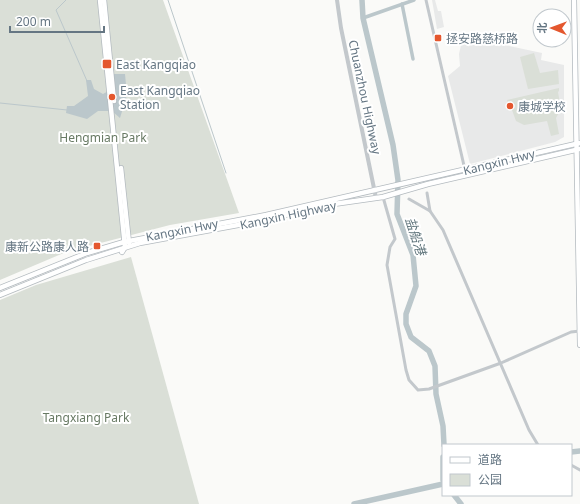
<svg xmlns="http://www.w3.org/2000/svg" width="580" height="504" viewBox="0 0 580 504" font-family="'Noto Sans','Noto Sans SC',sans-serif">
	<rect width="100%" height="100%" fill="#fafaf8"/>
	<g fill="#e8e9e9">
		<path d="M432,0H435L438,11H441L444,27L437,29Z"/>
		<path d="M463,36L542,53L541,60L564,65V137L555,142L470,164L448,76L460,66L459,54Z"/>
	</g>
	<g fill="#dadfd7">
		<path d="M0,0H163L239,213L170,225L66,252L0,280Z"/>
		<path d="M534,53L540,73L558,70L559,84L528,89L520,57Z"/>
		<path d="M559,88V91L558,92L561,109L556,118L559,134L551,136L547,121L524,125L516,121L512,110L513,102L508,103L507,100Z"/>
		<path d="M131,257L199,504H0V300L36,285Z"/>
	</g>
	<path fill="#bbc7cb" d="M106,74H125L127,95L120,118L112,111H98L87,119L66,113L67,106H74L88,96L86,80H91L94,89L103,94L110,90Z"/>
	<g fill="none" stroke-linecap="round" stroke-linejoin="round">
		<g stroke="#bbc7cb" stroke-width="1">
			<path d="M66,0L56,10L87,81"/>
			<path d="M168,0L226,173"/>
			<path d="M0,103L67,110"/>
		</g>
		<g stroke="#bbc7cb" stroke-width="3.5">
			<path d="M402,4L413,59"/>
			<path d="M363,18L414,0"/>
		</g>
		<g stroke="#bbc7cb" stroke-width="5.5">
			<path d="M362,0L363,18L393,145L398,180L397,214L413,255L416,286L406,314V324L411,337L429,351L435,366L436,394L443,426L444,445"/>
			<path d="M571,452L580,451"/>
			<path d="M443,457V480"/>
			<path d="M454,495L461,504"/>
			<path d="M354,504L443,484"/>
		</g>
		<g stroke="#b3babf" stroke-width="6">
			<g id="secondary">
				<path d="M100,0L125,247L122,252"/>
				<path d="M104,0L114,101"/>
				<path d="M574,0L580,345"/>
				<path d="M121,168L129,243"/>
				<path d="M0,288L87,253L124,242L266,215L580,143"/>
				<path d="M0,295L86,260L140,243L249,223L334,204L383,197L428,184L580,149"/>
			</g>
		</g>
		<g stroke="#c3c8cc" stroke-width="3">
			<path d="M426,0L465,170"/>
			<path d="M427,193L430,211"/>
			<path d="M383,197L395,239L390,247L387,265L406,370L409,380L418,390L429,389L501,363L571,332L580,331"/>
			<path d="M409,199L430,211L443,230L529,430L538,445"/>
			<path d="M571,465L580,470"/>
		</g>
		<path stroke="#c3c8cc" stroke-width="4" d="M337,0L341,28L376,198"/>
		<use href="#secondary" stroke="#fff" stroke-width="4.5"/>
	</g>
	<g fill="#e4572e" stroke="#fff" stroke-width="1.5">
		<rect x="434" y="34" width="8" height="8" rx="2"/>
		<rect x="102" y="59" width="10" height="10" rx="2"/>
		<circle cx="112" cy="97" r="4"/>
		<circle cx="510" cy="106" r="4"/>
		<rect x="93" y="242" width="8" height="8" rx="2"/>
	</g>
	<g text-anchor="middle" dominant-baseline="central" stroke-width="4" stroke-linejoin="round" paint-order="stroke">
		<g font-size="12" fill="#657683" stroke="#fff" text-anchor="start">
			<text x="446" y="38">拯安路慈桥路</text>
			<text x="116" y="64">East Kangqiao</text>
			<text x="120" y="90">East Kangqiao<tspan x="120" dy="14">Station</tspan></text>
			<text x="518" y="106">康城学校</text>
			<text x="89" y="246" text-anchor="end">康新公路康人路</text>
		</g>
		<g font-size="12" fill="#657683" stroke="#fff">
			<text transform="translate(365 97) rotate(78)">Chuanzhou Highway</text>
			<text transform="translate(499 162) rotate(-14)">Kangxin Hwy</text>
			<text transform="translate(288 215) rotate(-12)">Kangxin Highway</text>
			<text transform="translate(182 230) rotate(-11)">Kangxin Hwy</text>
		</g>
		<g font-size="12" fill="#687a64" stroke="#fff">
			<text x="103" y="137">Hengmian Park</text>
			<text x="86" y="417">Tangxiang Park</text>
		</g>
		<g font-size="13" font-style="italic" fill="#60757c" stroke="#fff">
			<text transform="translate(416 236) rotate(72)">盐船港</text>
		</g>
	</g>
	<rect x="442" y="444" width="130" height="52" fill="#ffffff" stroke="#c1c8cd"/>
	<rect x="450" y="457" width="20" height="6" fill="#ffffff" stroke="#c1c8cd"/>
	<text x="478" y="464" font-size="12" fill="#657683">道路</text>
	<rect x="450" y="474" width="20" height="12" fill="#dadfd7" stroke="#c1c8cd"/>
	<text x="478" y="484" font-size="12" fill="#657683">公园</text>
	<g transform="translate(552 28) rotate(271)"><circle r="19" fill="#ffffff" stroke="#c1c8cd"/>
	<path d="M0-3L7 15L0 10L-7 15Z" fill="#e4572e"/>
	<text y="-6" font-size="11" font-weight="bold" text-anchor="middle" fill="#657683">北</text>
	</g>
	<path d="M10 26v6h94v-6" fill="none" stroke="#657683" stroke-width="2"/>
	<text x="16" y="26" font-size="12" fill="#657683" stroke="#ffffff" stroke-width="3" paint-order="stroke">200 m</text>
</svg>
